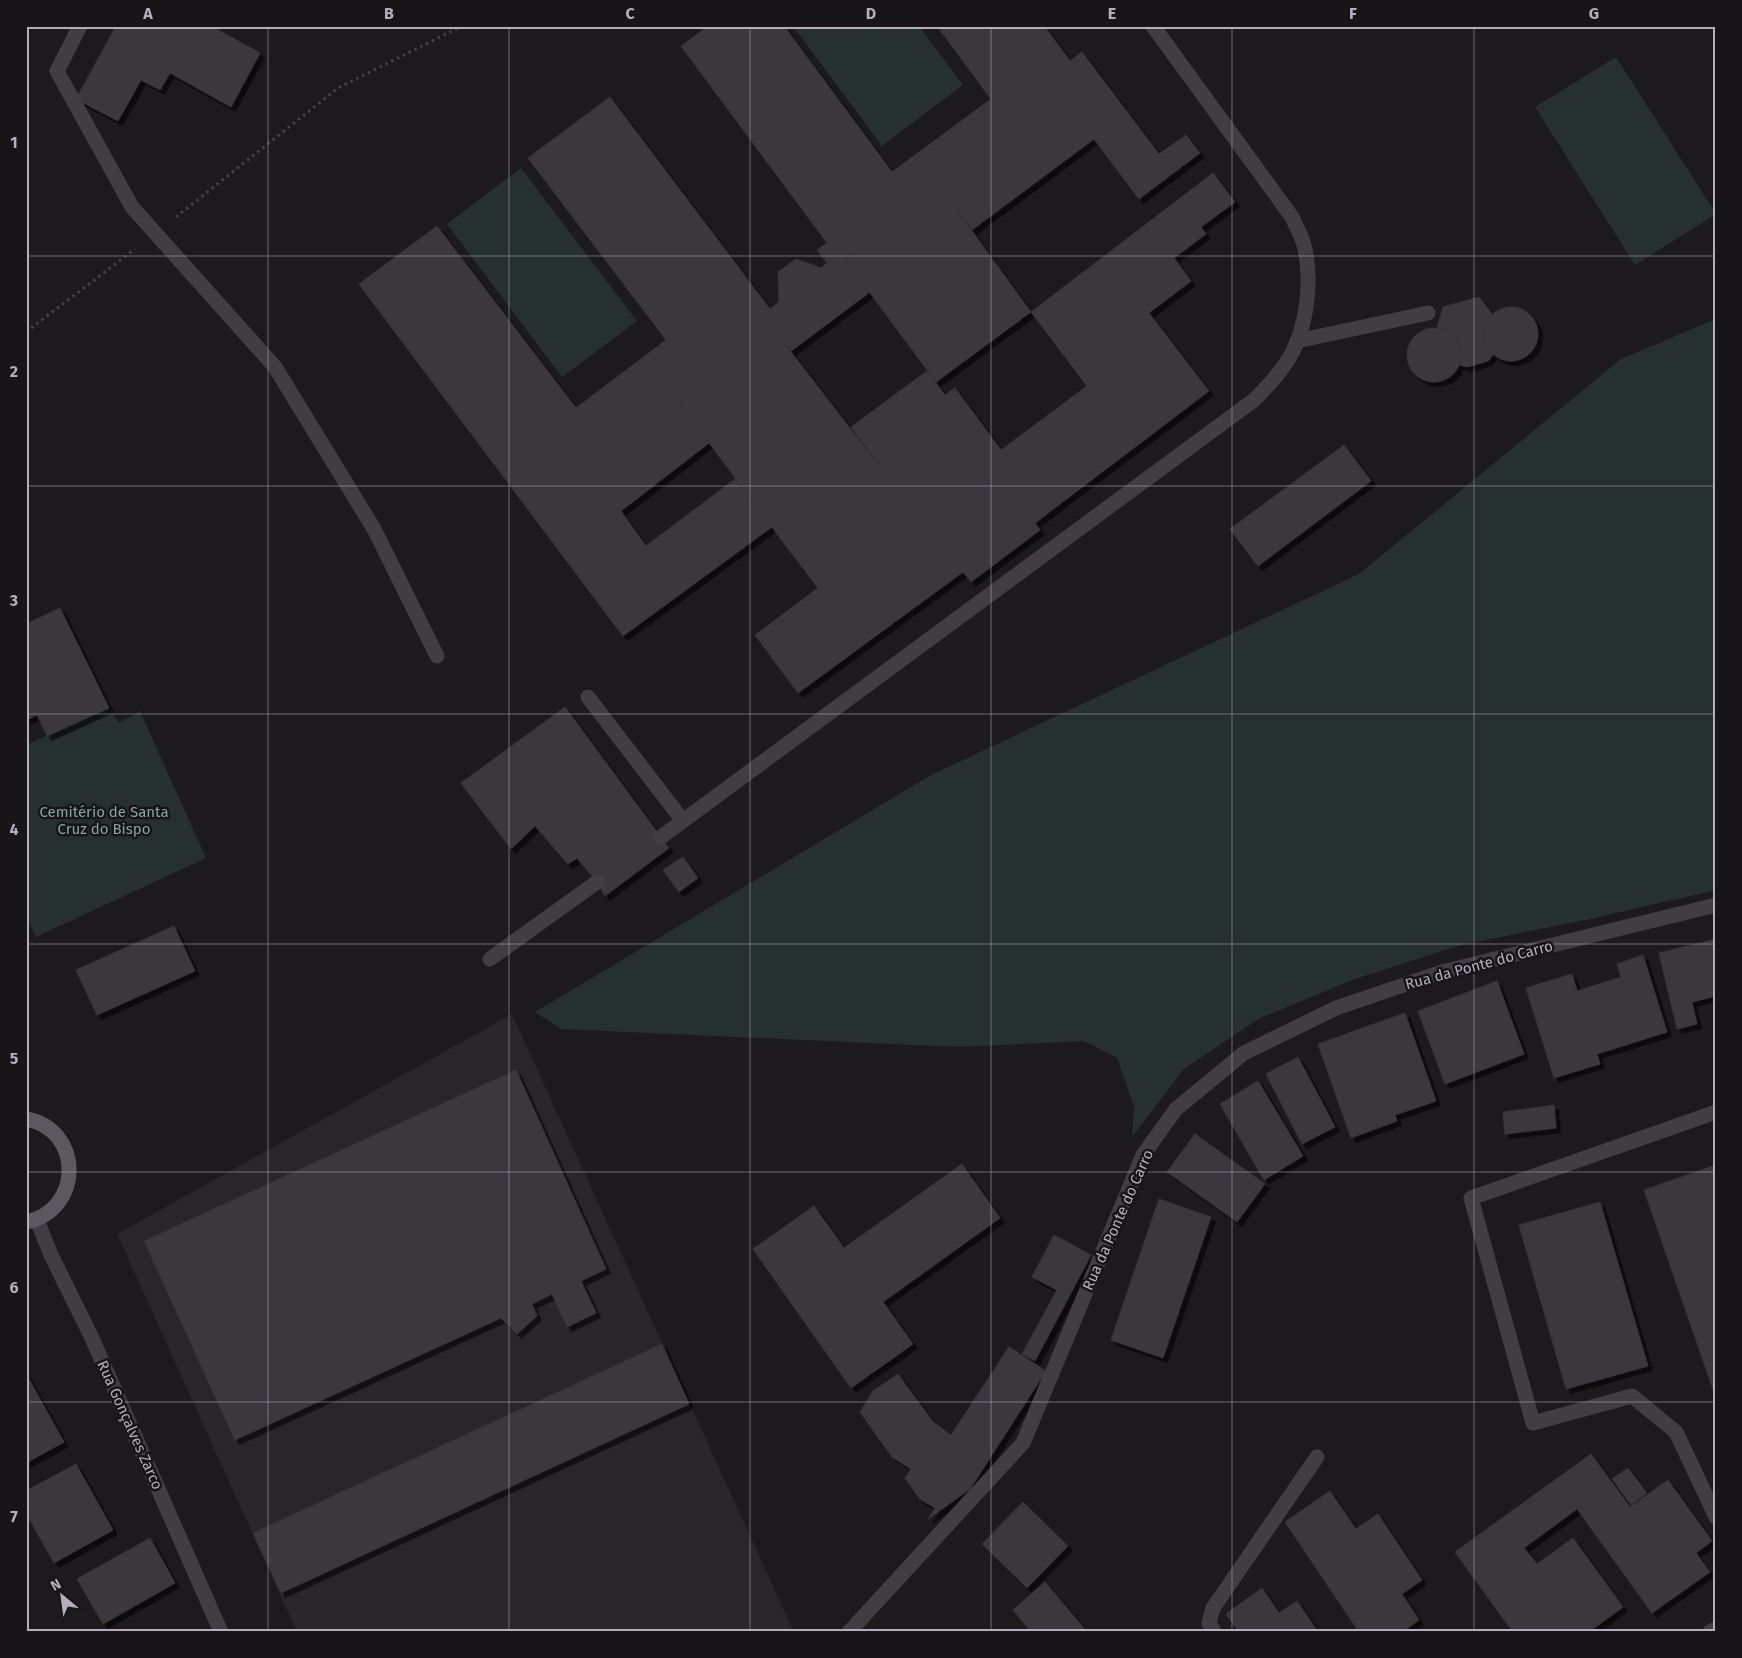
<svg xmlns="http://www.w3.org/2000/svg" width="1742" height="1658" viewBox="0 0 1742 1658" font-family="'Fira Sans',sans-serif">
	<defs>
		<filter id="shadow"><feDropShadow dx="4.5" dy="4.5" stdDeviation="0" flood-color="#0009"/></filter>
	</defs>
	<rect width="100%" height="100%" fill="#1c1a1d"/>
	<path fill="#29262a" d="M512,1014L794,1632H297L117,1234Z"/>
	<g fill="#26302e">
		<path d="M793,26H919L963,85L882,146Z"/>
		<path d="M1616,57L1716,214L1635,265L1535,107Z"/>
		<path d="M521,168L637,321L562,377L447,224Z"/>
		<path d="M1716,319V890L1590,919L1461,945L1355,979L1260,1018L1184,1069L1132,1137L1134,1107L1117,1058L1084,1041L958,1047L561,1029L535,1012L931,775L1359,574L1621,359Z"/>
		<path d="M109,708L119,723L140,711L206,858L36,937L26,916V745Z"/>
	</g>
	<g fill="#3b373c" stroke="#383438" filter="url(#shadow)">
		<path d="M116,26H211L260,53L231,107L170,73L160,90L141,80L118,121L76,99Z"/>
		<path d="M708,26H784L892,172L991,99L937,26H1044L1070,61L1082,52L1159,154L1186,135L1200,153L1139,199L1094,139L972,230L940,187L845,259L870,292L791,351L777,334L680,404L709,443L621,511L646,546L735,479L772,527L623,636L359,284L437,226L576,408L666,340L528,158L610,97L770,309L779,302L778,272L796,259L821,268L827,263L817,250L827,243L681,46Z"/>
		<path d="M1213,173L1235,202L1201,227L1206,234L1174,258L1191,281L1149,313L1209,391L1035,523L1040,530L971,582L963,572L798,693L755,635L818,588L792,554L891,481L851,427L927,371L945,395L955,388L1001,450L1087,386L1031,312Z"/>
		<path d="M940,187L1031,312L936,382L845,259Z"/>
		<path d="M1479,297L1493,315L1488,322L1485,330L1484,339L1488,348L1493,355L1488,361L1467,367L1460,365L1461,352L1459,343L1454,336L1446,330L1437,328L1443,307Z"/>
		<circle cx="1511" cy="334" r="27"/>
		<circle cx="1434" cy="355" r="27"/>
		<path d="M777,334L891,481L792,554L680,404Z"/>
		<path d="M1344,445L1371,481L1258,566L1230,529Z"/>
		<path d="M60,608L109,708L47,736L37,715L26,720V624Z"/>
		<path d="M565,707L669,848L605,896L597,882L577,858L568,864L535,826L511,849L461,783Z"/>
		<path d="M683,857L698,878L679,892L663,870Z"/>
		<path d="M174,926L195,971L97,1015L76,970Z"/>
		<path d="M1716,939V996L1692,1002L1697,1024L1677,1029L1659,953Z"/>
		<path d="M1643,955L1667,1032L1597,1054L1600,1064L1554,1078L1526,988L1572,974L1577,991L1621,977L1617,964Z"/>
		<path d="M1497,981L1524,1054L1445,1084L1418,1011Z"/>
		<path d="M1405,1013L1436,1101L1395,1115L1397,1121L1351,1138L1318,1044Z"/>
		<path d="M1298,1057L1335,1127L1302,1144L1266,1074Z"/>
		<path d="M516,1070L606,1269L581,1281L596,1313L567,1327L552,1294L532,1304L537,1316L517,1334L501,1318L235,1440L144,1241Z"/>
		<path d="M1258,1081L1303,1156L1264,1180L1220,1104Z"/>
		<path d="M1554,1105L1556,1128L1505,1134L1503,1112Z"/>
		<path d="M1195,1134L1265,1184L1237,1222L1167,1172Z"/>
		<path d="M962,1164L1000,1218L883,1302L913,1344L851,1388L753,1249L814,1206L844,1248Z"/>
		<path d="M1716,1165V1398L1644,1190Z"/>
		<path d="M1159,1199L1211,1217L1163,1358L1111,1340Z"/>
		<path d="M1600,1202L1648,1366L1566,1389L1519,1225Z"/>
		<path d="M1054,1235L1091,1255L1035,1361L1022,1354L1057,1290L1032,1277Z"/>
		<path d="M662,1344L689,1404L281,1593L253,1533Z"/>
		<path d="M1009,1347L1046,1371L970,1489L928,1519L935,1508L920,1499L905,1478L911,1469L892,1457L860,1412L873,1391L898,1374L933,1422L951,1435Z"/>
		<path d="M26,1374L64,1442L26,1463Z"/>
		<path d="M1591,1454L1630,1507L1668,1480L1712,1541L1696,1553L1710,1572L1652,1613L1577,1509L1524,1548L1537,1564L1573,1538L1623,1607L1589,1632H1513L1455,1552Z"/>
		<path d="M76,1464L113,1530L54,1563L26,1513V1491Z"/>
		<path d="M1628,1468L1647,1493L1631,1505L1612,1479Z"/>
		<path d="M1330,1491L1356,1529L1378,1514L1422,1580L1402,1594L1419,1620L1402,1632H1359L1285,1522Z"/>
		<path d="M1023,1502L1068,1546L1027,1588L982,1544Z"/>
		<path d="M150,1538L175,1583L103,1624L77,1579Z"/>
		<path d="M1045,1582L1087,1632H1031L1013,1610Z"/>
		<path d="M1262,1588L1279,1613L1297,1601L1318,1632H1239L1226,1614Z"/>
	</g>
	<g fill="none" stroke-linecap="round" stroke-linejoin="round">
		<path stroke="#3b373d" stroke-width="15" stroke-dasharray="15 8" stroke-linecap="butt" d="M597,882L661,837"/>
		<g stroke="#454148" stroke-width="3" stroke-dasharray="2.5 4" stroke-linecap="butt">
			<path d="M176,217L338,88L462,26"/>
			<path d="M26,332L135,249"/>
		</g>
		<g stroke="#413d43" stroke-width="15">
			<path d="M80,26L57,71L132,207L275,367L374,529L437,656"/>
			<path d="M1297,341L1428,313"/>
			<path d="M588,697L683,821"/>
			<path d="M661,837L1254,400C1265,389 1277,377 1286,363C1307,332 1313,280 1304,245C1301,235 1296,226 1292,217L1153,26"/>
			<path d="M490,959L597,882"/>
			<path d="M1716,1112L1471,1198L1533,1423L1632,1396L1676,1432L1716,1517"/>
			<path d="M37,1220L51,1255L91,1336L221,1632"/>
			<path d="M849,1632L1023,1443L1143,1155L1176,1109L1244,1053L1336,1008L1442,972L1716,905"/>
			<path d="M1214,1632L1209,1623L1213,1608L1317,1457"/>
			<path d="M1710,1632L1716,1629"/>
		</g>
		<path stroke="#5d5860" stroke-width="15" d="M26,1119C83,1129 84,1210 26,1222"/>
	</g>
	<path fill="none" stroke="#b5adbb" stroke-width="1" stroke-opacity="0.55" d="M268,26V1632M509,26V1632M750,26V1632M991,26V1632M1232,26V1632M1474,26V1632M26,256H1716M26,486H1716M26,714H1716M26,944H1716M26,1172H1716M26,1402H1716"/>
	<g text-anchor="middle" dominant-baseline="central" stroke-width="5" stroke-linejoin="round" paint-order="stroke">
		<g font-size="15" fill="#85a5a2" stroke="#171518">
			<text x="104" y="812">Cemitério de Santa<tspan x="104" dy="17">Cruz do Bispo</tspan></text>
		</g>
		<g font-size="15" fill="#b5adbb" stroke="#171518">
			<text transform="translate(1479 965) rotate(-15)">Rua da Ponte do Carro</text>
			<text transform="translate(1118 1220) rotate(-66)">Rua da Ponte do Carro</text>
			<text transform="translate(130 1425) rotate(66)">Rua Gonçalves Zarco</text>
		</g>
	</g>
	<rect width="1742" height="1658" fill="none" stroke="#171518" stroke-width="55"/>
	<g transform="translate(62 1596) rotate(331)" stroke="#171518" stroke-width="4" paint-order="stroke">
	<path d="M0-4L9 19L0 12L-9 19Z" fill="#b5adbb"/>
	<text y="-8" font-size="14" font-weight="bold" text-anchor="middle" fill="#b5adbb">N</text>
	</g>
	<rect x="28" y="28" width="1686" height="1602" fill="none" stroke="#b5adbb" stroke-width="2"/>
	<g font-size="16" text-anchor="middle" font-weight="bold" fill="#b5adbb">
		<text x="148" y="19">A</text>
		<text x="389" y="19">B</text>
		<text x="630" y="19">C</text>
		<text x="871" y="19">D</text>
		<text x="1112" y="19">E</text>
		<text x="1353" y="19">F</text>
		<text x="1594" y="19">G</text>
		<text x="14" y="148">1</text>
		<text x="14" y="377">2</text>
		<text x="14" y="606">3</text>
		<text x="14" y="835">4</text>
		<text x="14" y="1064">5</text>
		<text x="14" y="1293">6</text>
		<text x="14" y="1522">7</text>
	</g>
</svg>
